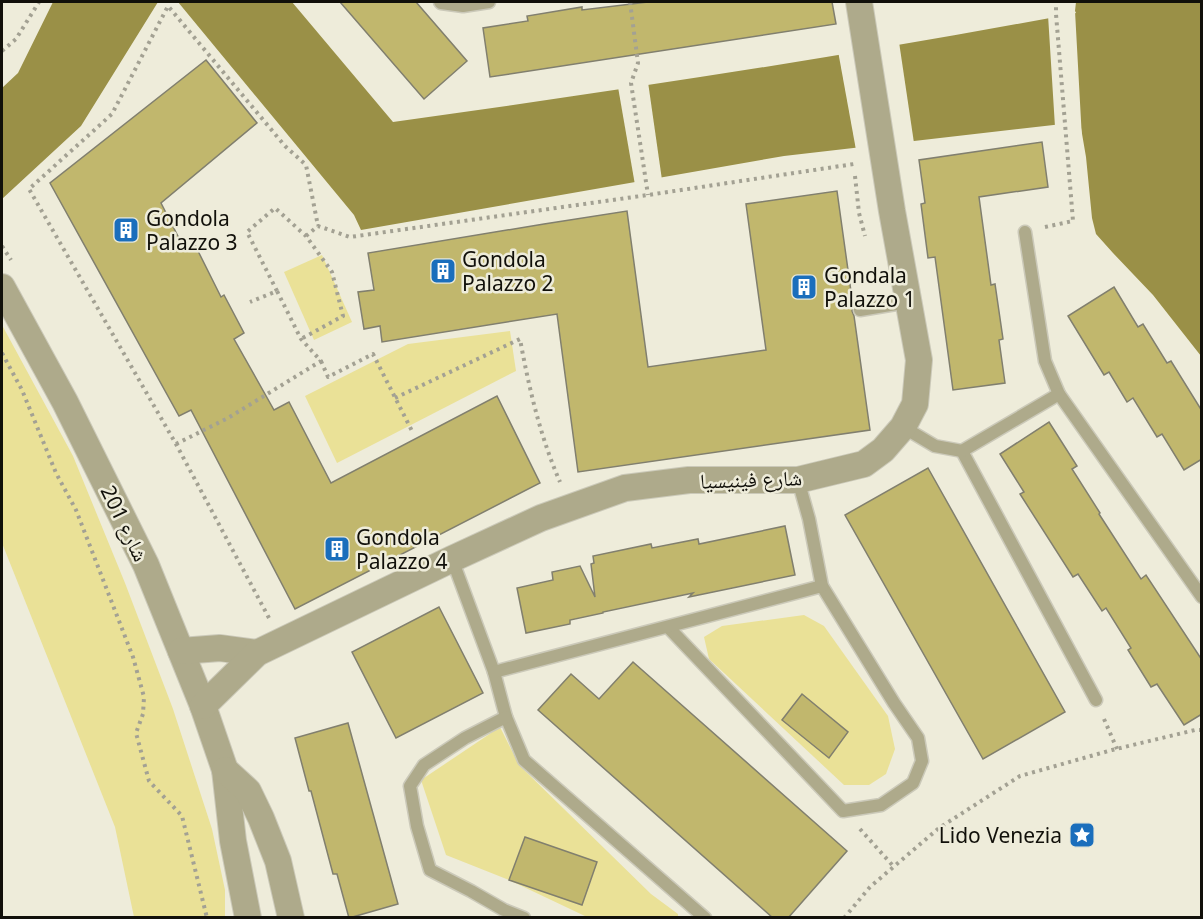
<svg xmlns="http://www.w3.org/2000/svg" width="1203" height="919" viewBox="0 0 1203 919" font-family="'Noto Sans','Noto Naskh Arabic',sans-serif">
	<rect width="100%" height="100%" fill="#eeecda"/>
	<g fill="#eae197">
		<path d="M322,255L352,322L314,340L284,272Z"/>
		<path d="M2,325L73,456L125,583L173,709L212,829L225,890V917H134L115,827L2,543Z"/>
		<path d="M510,331L516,371L337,463L305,396L408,344Z"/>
		<path d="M804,615L824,626L888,716L895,749L886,774L869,785H844L709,659L704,637L722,626Z"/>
		<path d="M500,727L519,765L651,894L678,914V917H587L509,880L446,855L421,780Z"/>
	</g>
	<g fill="#9a9047">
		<path d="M53,2H158L81,126L2,199V88L18,73Z"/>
		<path d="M178,2H292L393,122C621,90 850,56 1076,13L1075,11L1076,2H1201V356L1153,295L1113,253L1096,234L1092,218L1086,157L1080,122L784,156L361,230L354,215Z"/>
	</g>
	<g fill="#eeecda">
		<path d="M1075,11L1082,139H1080L1078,125L1055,127L1048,15Z"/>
		<path d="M899,42L914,143L856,150L838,51Z"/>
		<path d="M648,82L662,180L635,185L618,87Z"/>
	</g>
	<g fill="#c1b76d" stroke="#817f6e" stroke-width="1.5">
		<path d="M340,2H416L467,61L424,99Z"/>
		<path d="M648,2H832L836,24L490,77L483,28L528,21L527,16L582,7V10Z"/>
		<path d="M206,60L257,123L161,203L185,250L195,245L221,297L224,295L244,333L234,339L274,410L289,402L331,483L497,396L540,483L295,609L191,410L179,416L50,183Z"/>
		<path d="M1042,142L1048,187L979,197L991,285L995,284L1003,339L999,340L1005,383L953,390L935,257L928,258L921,204L925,203L919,160Z"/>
		<path d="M837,191L853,306L852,311L854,316L870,430L578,472L557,314L382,342L380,326L364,329L358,292L374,290L368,253L544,224L627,211L648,367L766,350L746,204Z"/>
		<path d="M1114,287L1138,327L1143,324L1167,363L1171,361L1202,411V459L1184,470L1162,434L1157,437L1133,398L1127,402L1109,372L1104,375L1068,316Z"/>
		<path d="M1049,422L1077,466L1072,469L1100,513L1099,514L1141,579L1146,575L1202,660V714L1184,725L1157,684L1151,687L1128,650L1131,648L1106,608L1102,611L1078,574L1073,577L1020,494L1024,492L1000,454Z"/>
		<path d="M928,468L1065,712L983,759L845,515Z"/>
		<path d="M785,526L795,575L689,597L693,593L603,612V613L570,620V624L526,633L517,588L553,580L552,572L580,566L595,597L591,564L594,563L593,556L651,544L652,548L698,539L699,544Z"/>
		<path d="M439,607L483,693L396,738L352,652Z"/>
		<path d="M633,662L847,851L788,918H773L538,710L571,674L599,699Z"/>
		<path d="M802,694L848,732L829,758L782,720Z"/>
		<path d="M348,723L398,904L349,918L337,874H333L311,791H309L295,738Z"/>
		<path d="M525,837L597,862L582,905L509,880Z"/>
	</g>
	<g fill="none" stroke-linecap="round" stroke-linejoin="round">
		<g stroke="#cbc9b9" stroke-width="15">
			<g id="service">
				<path d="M440,2L441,3L463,6L489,2"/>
				<path d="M1025,232L1045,361L1059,394L1202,597"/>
				<path d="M860,310L908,302"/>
				<path d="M903,427L935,446L962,451L1096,700"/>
				<path d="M962,451L1059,394"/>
				<path d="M452,559L494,672L506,717L524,760L705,918"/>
				<path d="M668,627L843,811L881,805L913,783L922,761L918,738L894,703L822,586L809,519L798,480"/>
				<path d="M494,672L822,586"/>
				<path d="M506,717L465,738L424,765L410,786L417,826L430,870L471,891L504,910L524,918"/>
			</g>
		</g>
		<g stroke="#cbc9b9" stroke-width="28">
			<g id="minor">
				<path d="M2,287L65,402L146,565L203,706L225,770L233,841L248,918"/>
				<path d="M181,651L220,648L257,653"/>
				<path d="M203,706L257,653L452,559L541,518L625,488L689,480H798L864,464L883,450L903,427L915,404L919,360L892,211L859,2"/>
				<path d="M225,770L248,791L261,818L278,861L291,918"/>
			</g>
		</g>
		<g stroke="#a3a193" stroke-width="4" stroke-dasharray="3 4.5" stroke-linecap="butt">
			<path d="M630,2L638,63L631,83L648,195"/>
			<path d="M2,51L16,39L39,2"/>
			<path d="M855,176L859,213L865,236"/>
			<path d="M1045,227L1073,221L1056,14V2"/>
			<path d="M306,236L318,226L350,237L648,195L854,164V165"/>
			<path d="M2,246L11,260"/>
			<path d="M277,291L247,232L275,208L306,236L332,272L343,316L301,339"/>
			<path d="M2,353L22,390L56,473L76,510L133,657L144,697L143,714L136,733L149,781L182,816L207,918"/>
			<path d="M321,361L328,377L373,354L412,431"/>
			<path d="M395,398L520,339C529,388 540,436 560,482"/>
			<path d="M176,444L228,418L321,361L301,339L277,291L250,302"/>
			<path d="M269,618L176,444L29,189L112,114L168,6L285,146L306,165L318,226"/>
			<path d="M1104,719L1117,749"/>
			<path d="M860,829L894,867"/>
			<path d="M844,918L870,887L939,828L1020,776L1112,750L1195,730H1202"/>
		</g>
		<use href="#service" stroke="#aeaa8b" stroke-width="12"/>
		<use href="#minor" stroke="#aeaa8b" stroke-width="26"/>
	</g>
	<defs>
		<g id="building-square" transform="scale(1.35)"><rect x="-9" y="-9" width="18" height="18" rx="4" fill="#1a6ebc" stroke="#eeecda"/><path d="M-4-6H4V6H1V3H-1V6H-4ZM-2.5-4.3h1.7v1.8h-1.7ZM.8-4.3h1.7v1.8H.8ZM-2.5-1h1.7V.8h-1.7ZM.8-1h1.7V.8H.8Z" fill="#fff"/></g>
		<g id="sight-square" transform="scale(1.35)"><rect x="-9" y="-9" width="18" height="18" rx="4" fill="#1a6ebc" stroke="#eeecda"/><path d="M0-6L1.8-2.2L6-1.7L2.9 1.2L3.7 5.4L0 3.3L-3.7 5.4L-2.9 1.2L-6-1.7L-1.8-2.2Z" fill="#fff"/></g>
	</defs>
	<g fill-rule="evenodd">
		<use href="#building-square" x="126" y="230"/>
		<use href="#building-square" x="443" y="271"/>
		<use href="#building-square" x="804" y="287"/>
		<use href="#building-square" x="337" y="549"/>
		<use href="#sight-square" x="1082" y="835"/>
	</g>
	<g text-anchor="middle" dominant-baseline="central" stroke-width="5" stroke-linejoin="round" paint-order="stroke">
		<g font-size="21" fill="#11100a" stroke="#eeecda" text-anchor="start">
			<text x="146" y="218">Gondola<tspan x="146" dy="24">Palazzo 3</tspan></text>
			<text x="462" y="259">Gondola<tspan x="462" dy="24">Palazzo 2</tspan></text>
			<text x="824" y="275">Gondala<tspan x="824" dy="24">Palazzo 1</tspan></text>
			<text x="356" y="537">Gondola<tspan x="356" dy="24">Palazzo 4</tspan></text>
			<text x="1062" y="835" text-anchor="end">Lido Venezia</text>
		</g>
		<g font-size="21" fill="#11100a" stroke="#eeecda">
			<text transform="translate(751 479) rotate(-2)">شارع فينيسيا</text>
			<text transform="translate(125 523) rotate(64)">شارع 201</text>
		</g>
	</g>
	<rect width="1203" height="919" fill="none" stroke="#11100a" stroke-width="6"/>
</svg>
